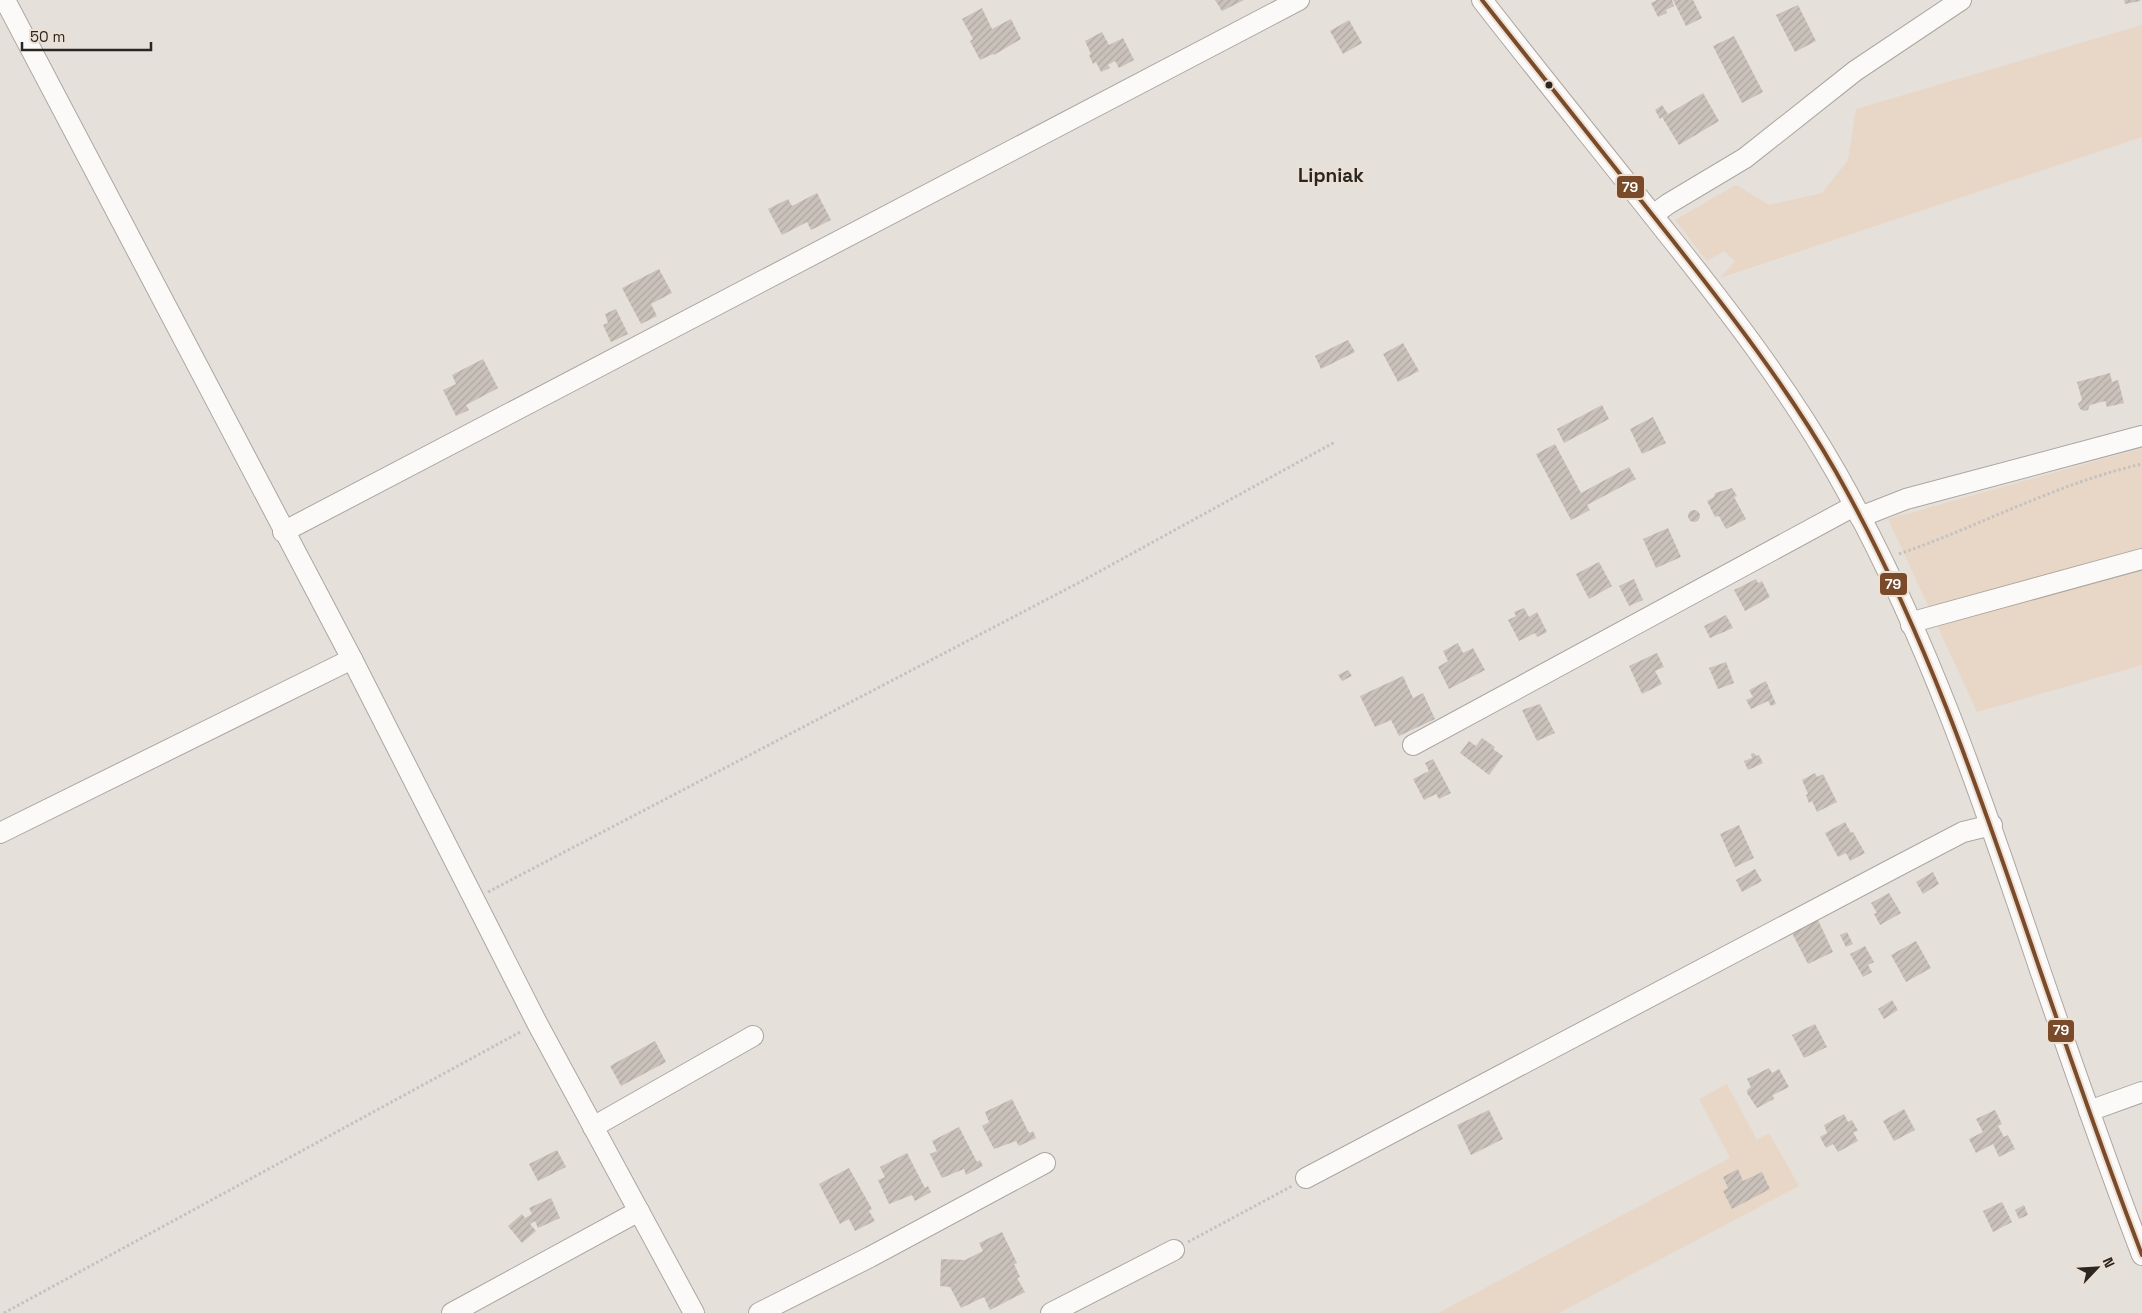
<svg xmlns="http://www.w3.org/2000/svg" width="2142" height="1313" viewBox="0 0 2142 1313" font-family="'Space Grotesk',sans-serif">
	<defs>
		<pattern id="building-hatch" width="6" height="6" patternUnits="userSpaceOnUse" patternTransform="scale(1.25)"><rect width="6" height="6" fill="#cac2ba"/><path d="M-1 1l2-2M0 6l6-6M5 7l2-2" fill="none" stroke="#aea7a0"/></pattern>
	</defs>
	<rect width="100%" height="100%" fill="#e6e0da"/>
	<g fill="#e8d7c7">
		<path d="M2142,25V137L1720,278L1735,261L1724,251L1707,261L1675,220L1736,185L1769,205L1822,193L1848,160L1856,109Z"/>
		<path d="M2142,448V665L1977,712L1888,519Z"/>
		<path d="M1727,1084L1757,1140L1769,1133L1799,1186L1559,1313H1438L1730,1158L1699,1099Z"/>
	</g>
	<g fill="url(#building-hatch)">
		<path d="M1215,0H1244L1222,11Z"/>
		<path d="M1657,0H1672L1674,6L1666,10L1667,13L1658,17L1651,3Z"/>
		<path d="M1673,0H1693L1702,18L1686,26Z"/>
		<path d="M2124,0H2140V1L2125,4Z"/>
		<path d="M1798,5L1816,41L1795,52L1776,15Z"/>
		<path d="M982,8L992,29L1011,19L1021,39L994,55L993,54L980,60L970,41L973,39L962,19Z"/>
		<path d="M1349,20L1362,43L1343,54L1330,31Z"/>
		<path d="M1102,32L1109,45L1123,38L1134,60L1119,68L1115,61L1108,65L1110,68L1101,72L1096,62L1093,64L1089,55L1091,54L1085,41Z"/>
		<path d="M1734,36L1763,92L1742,103L1713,46Z"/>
		<path d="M1703,93L1719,121L1679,145L1662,117L1660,119L1655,110L1662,105L1668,114Z"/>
		<path d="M817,193L831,220L811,230L807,222L782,235L768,209L788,199L792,206Z"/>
		<path d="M659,269L672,293L651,304L657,316L641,324L622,288Z"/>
		<path d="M616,309L628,334L611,342L603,325L608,323L605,314Z"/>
		<path d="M1348,340L1355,352L1321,369L1315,356Z"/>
		<path d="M1403,343L1419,371L1398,382L1383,354Z"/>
		<path d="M483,359L498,388L466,405L469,410L456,416L443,390L456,384L452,375Z"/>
		<path d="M2110,373L2112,382L2118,380L2124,403L2107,407L2105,401L2090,405L2088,410L2084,411L2080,409L2078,404L2082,400L2077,382Z"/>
		<path d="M1602,405L1609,419L1564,443L1557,429Z"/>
		<path d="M1653,417L1666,443L1642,454L1630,429Z"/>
		<path d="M1555,444L1581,493L1629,467L1636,479L1587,505L1590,510L1571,520L1536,454Z"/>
		<path d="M1732,488L1737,496L1734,497L1746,519L1726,529L1719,516L1715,517L1707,501L1714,497L1715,493Z"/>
		<circle cx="1694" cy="516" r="6"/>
		<path d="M1668,528L1681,557L1656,568L1643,539Z"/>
		<path d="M1599,562L1612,586L1589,599L1576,574Z"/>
		<path d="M1634,579L1643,600L1629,606L1619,586Z"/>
		<path d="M1756,579L1758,583L1762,581L1770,597L1745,611L1734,590Z"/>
		<path d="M1524,608L1529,617L1537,612L1547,632L1537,637L1535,633L1519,641L1508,620L1516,616L1514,612Z"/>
		<path d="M1726,615L1733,628L1710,638L1704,626Z"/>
		<path d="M1458,643L1463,653L1473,648L1485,670L1449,689L1438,667L1448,661L1443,651Z"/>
		<path d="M1657,653L1664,667L1655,671L1662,684L1642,694L1629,666Z"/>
		<path d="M1726,662L1734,683L1718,689L1709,668Z"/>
		<path d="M1348,670L1352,676L1342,681L1338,675Z"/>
		<path d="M1403,676L1413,698L1423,693L1435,719L1399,736L1391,720L1375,727L1360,696Z"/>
		<path d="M1766,681L1776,704L1771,706L1768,701L1751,709L1746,700L1753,697L1749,690Z"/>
		<path d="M1540,704L1555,733L1537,741L1522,710Z"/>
		<path d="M1482,738L1495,747L1493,749L1503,756L1489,775L1460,753L1469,741L1476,746Z"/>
		<path d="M1754,753L1756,756L1759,755L1763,763L1748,770L1744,761L1752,758L1751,754Z"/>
		<path d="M1433,759L1451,793L1439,799L1436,794L1424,800L1413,779L1429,771L1425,763Z"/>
		<path d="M1815,773L1817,777L1823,774L1837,802L1817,812L1812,801L1809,803L1806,795L1808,794L1802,780Z"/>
		<path d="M1845,822L1851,833L1853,832L1865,853L1850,861L1846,853L1838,857L1825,833Z"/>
		<path d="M1739,825L1754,858L1735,867L1720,834Z"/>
		<path d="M1755,869L1762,881L1742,892L1736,880Z"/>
		<path d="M1933,872L1939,884L1923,894L1916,882Z"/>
		<path d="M1889,893L1901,913L1880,925L1874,914L1877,913L1871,903Z"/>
		<path d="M1818,920L1833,952L1808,964L1792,933Z"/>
		<path d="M1847,932L1853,944L1846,947L1840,935Z"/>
		<path d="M1916,941L1931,968L1906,982L1891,955Z"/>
		<path d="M1865,946L1874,962L1868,965L1872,972L1863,977L1850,954Z"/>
		<path d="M1892,1000L1898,1010L1884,1019L1878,1009Z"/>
		<path d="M1815,1024L1827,1047L1804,1058L1792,1035Z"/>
		<path d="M655,1041L666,1062L621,1086L610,1066Z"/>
		<path d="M1769,1068L1772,1073L1779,1069L1789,1087L1773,1095L1774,1099L1757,1108L1747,1093V1090L1751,1087L1747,1079Z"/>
		<path d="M1012,1099L1029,1133L1033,1131L1036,1138L1019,1146L1016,1141L994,1149L982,1126L989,1122L985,1112Z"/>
		<path d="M1904,1109L1915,1130L1894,1141L1883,1121Z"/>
		<path d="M1489,1110L1503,1139L1471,1155L1457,1125Z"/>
		<path d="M1995,1110L2002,1124L1998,1126L2004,1137L2008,1135L2015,1149L1999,1157L1993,1144L1976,1153L1969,1139L1983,1132L1976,1119Z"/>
		<path d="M1844,1114L1848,1122L1852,1120L1858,1131L1853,1132L1858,1141L1838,1152L1833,1144L1826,1148L1820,1137L1827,1133L1824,1125Z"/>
		<path d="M959,1127L977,1162L980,1160L983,1166L966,1175L964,1169L942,1178L930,1154L937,1151L932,1141Z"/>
		<path d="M557,1150L566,1167L538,1181L529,1164Z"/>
		<path d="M907,1153L925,1188L928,1186L931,1192L915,1201L912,1195L889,1204L878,1180L885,1177L880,1167Z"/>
		<path d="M849,1168L872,1209L869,1211L875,1221L855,1231L849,1219L840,1224L819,1184Z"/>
		<path d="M1738,1169L1743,1181L1762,1172L1770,1189L1732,1209L1723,1191L1728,1188L1723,1177Z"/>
		<path d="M551,1198L560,1218L538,1228L535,1221L530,1224L536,1231L522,1243L508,1226L522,1214L525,1218L532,1214L529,1208Z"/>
		<path d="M2002,1202L2012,1222L1993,1232L1983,1211Z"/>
		<path d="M2024,1205L2028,1215L2019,1219L2015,1210Z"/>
		<path d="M1002,1232L1017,1263L1014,1264L1020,1277L1017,1278L1025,1292L990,1310L984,1297L961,1308L950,1287L940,1286L941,1259L965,1260L983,1251L979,1243Z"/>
	</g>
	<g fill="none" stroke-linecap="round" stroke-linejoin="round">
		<g stroke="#aba6a1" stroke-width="22">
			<g id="minor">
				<path d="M5,0L352,659L537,1023L694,1313"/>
				<path d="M1482,0C1544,80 1608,158 1670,237C1730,312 1788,388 1836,472C1925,628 1983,800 2040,970C2073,1066 2106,1161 2142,1255"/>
				<path d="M1653,215L1668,204L1745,158L1855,71L1961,0"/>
				<path d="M1860,517L1906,499L2142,436"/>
				<path d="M283,532L1299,0"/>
				<path d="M1911,625L1920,620L2142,559"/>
				<path d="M1413,745L1854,506"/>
				<path d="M0,833L352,659"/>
				<path d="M2089,1111L2142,1092"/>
				<path d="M593,1127L753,1036"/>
				<path d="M1306,1178L1896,867L1963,832L1992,825"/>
				<path d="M452,1313L639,1211"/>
				<path d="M759,1313L870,1257L1045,1163"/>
				<path d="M1051,1313L1174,1250"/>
			</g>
		</g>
		<g stroke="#c4c2c0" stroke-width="3" stroke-dasharray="2.5 2.5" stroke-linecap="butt">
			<path d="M1899,554C1980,526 2058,483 2142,464"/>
			<path d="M488,892L1082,581L1335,442"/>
			<path d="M1188,1242L1292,1186"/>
			<path d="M4,1313L522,1031"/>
		</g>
		<use href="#minor" stroke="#fbfaf9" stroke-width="20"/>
		<g stroke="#ece0d4" stroke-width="8">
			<path id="bus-1" d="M1482,0C1544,79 1607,158 1670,237C1729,312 1788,388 1836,472C1925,629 1982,800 2040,970C2073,1066 2106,1161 2142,1255"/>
		</g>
		<use href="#bus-1" stroke="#7a4b2a" stroke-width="4"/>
	</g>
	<circle fill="#2a2621" stroke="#ece0d4" stroke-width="2" cx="1549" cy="85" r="4.5"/>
	<g text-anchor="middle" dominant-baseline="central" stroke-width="4.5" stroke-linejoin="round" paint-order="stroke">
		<g font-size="19" font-weight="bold" fill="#2a2621" stroke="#ece0d4">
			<text x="1331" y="175">Lipniak</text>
		</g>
	</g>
	<g stroke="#ece0d4" stroke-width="2">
		<rect x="1616" y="175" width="29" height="24" rx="5" fill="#7a4b2a"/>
		<rect x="1879" y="572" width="29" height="24" rx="5" fill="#7a4b2a"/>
		<rect x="2047" y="1019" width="28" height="24" rx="5" fill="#7a4b2a"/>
	</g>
	<g font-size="14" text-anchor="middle" font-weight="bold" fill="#fff">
		<text x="1630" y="192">79</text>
		<text x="1893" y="589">79</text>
		<text x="2061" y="1035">79</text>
	</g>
	<g transform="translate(2097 1268) rotate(65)" stroke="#ece0d4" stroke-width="4" paint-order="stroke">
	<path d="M0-4L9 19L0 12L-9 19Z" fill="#2a2621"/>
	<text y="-8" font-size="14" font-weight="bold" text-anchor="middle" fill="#2a2621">N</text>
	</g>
	<path d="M22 42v8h129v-8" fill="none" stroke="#2a2621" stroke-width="2.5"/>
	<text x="30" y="42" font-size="15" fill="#2a2621" stroke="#ece0d4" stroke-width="4" paint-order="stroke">50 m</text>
</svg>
